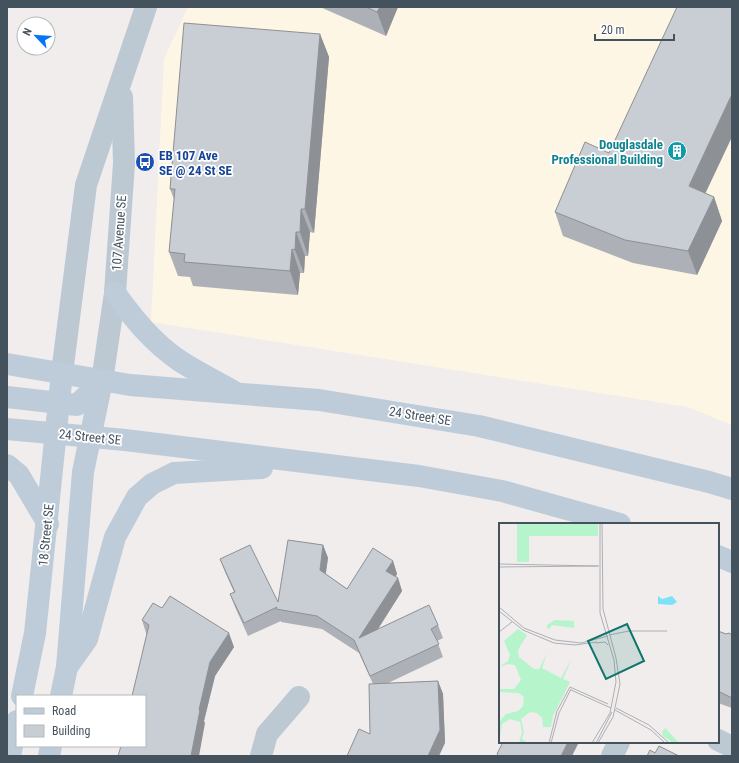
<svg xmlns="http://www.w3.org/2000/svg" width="739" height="763" viewBox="0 0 739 763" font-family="'Roboto Condensed',sans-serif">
	<rect width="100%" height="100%" fill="#f1eded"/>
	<path fill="#fef6e4" d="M188,7H732V425L688,407L151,322L164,59Z"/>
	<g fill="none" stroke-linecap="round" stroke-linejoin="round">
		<g stroke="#bcc9d2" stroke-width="22">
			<path d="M718,740L732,747"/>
			<path d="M261,756L267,734L299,697"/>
			<path d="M612,756L619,742"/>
		</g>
		<g stroke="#bcc9d2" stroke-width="22">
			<path d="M62,373L86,185L146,7"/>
			<path d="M102,381L115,293L124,163L122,97"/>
		</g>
		<g stroke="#beccda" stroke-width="22">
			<path d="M115,293C133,318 153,343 180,361C197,372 215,381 233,391"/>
			<path d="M7,364L130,385L319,400L479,426L709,482L732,489"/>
			<path d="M7,397L77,405L102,381"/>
			<path d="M7,429L125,440L419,476L502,491L620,524"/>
			<path d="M7,465L19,475L48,524"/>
			<path d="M718,556L732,562"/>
			<path d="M67,667L87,639L115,537L137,497L152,484L174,473L262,468"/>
			<path d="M22,696L35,633L62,373"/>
			<path d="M61,696L67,667L83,472L102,381"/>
			<path d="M10,756L17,721"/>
			<path d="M49,756L51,746"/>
		</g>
	</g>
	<g fill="#adb0b6">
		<path d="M320,7H398L386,36Z"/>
		<path d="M320,34L329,57L314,233L310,232L308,256H305L304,273H300L298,295L193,286L190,277L178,276L169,252L174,199L170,189Z"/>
		<path d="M609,153L714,197L722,221L697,275L633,263L563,236L555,212Z"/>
		<path d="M323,545L328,558L326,574L347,589L393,561L397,574L395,577L398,578L402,591L378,629L438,625L443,638L437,641L443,657L388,683L438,681L443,694L445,743L370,734L373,684L359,653L322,629L281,622V621L248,636L235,607L230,594L234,592L225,572L220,559L278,602Z"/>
		<path d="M162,608L234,647L215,676L204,721L205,723L146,633L142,620Z"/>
		<path d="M718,631L726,634L732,635V708L718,703Z"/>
	</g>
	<g fill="#8d9094">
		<path d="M380,7H398L386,36L377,12Z"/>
		<path d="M320,34L329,57L314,233L305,209Z"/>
		<path d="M732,94V137L698,209L689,186Z"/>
		<path d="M714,197L722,221L697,275L688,251Z"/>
		<path d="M301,209L310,232L308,256L300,232Z"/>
		<path d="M296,232L305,256L304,273L295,250Z"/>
		<path d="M292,249L300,273L298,295L290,271Z"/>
		<path d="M323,545L328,558L324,583L320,570Z"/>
		<path d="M393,561L397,574L391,584L386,571Z"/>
		<path d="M398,578L402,591L364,651L359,638Z"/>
		<path d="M229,633L234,647L215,676L204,721L205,723L199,756H191L199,710L210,662Z"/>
		<path d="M438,681L443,694L445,743L439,756H428Z"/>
		<path d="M568,742H579L572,756H561Z"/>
	</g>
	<g fill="#c9cdd4" stroke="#8d9094">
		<path d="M366,7H380L377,12Z"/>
		<path d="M677,7H732V94L689,186L714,197L688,251L625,240L555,212L585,142L609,153Z"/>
		<path d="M184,23L320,34L305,209H301L300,232H296L295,250L292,249L290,271L184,262L185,254L169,252L175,189H170Z"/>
		<path d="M288,540L323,545L320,570L347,589L373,548L393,561L386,571L398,578L359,638L429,605L438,625L431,629L439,644L370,676L354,640L317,616L276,609L277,607L244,623L230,594L235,592L220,559L250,545L278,602Z"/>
		<path d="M170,596L229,633L210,662L199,710H200L191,756H118L121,746H145V696H132L149,625L142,620L153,603L162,608Z"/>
		<path d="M718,631L726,634L729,633L732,635V698L718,691Z"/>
		<path d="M438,681L440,730L428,756H347L359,729L370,734L369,684Z"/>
		<path d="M503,742H568L561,756H498V755L497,754Z"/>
		<path d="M659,746L679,756H647L650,750L655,753Z"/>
	</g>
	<defs>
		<g id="building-disc" transform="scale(1)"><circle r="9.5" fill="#0f9aa8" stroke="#fff"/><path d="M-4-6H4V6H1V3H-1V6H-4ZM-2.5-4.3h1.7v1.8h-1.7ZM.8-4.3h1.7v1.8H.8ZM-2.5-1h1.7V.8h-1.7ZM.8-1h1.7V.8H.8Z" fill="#fff"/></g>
		<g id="bus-disc" transform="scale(1)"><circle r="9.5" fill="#1a4fb4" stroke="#fff"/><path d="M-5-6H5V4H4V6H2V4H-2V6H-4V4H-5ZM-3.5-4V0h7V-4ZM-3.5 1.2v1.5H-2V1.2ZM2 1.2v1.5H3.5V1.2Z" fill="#fff"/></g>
	</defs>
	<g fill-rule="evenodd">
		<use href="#building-disc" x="677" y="151"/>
		<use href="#bus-disc" x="145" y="162"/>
	</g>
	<g text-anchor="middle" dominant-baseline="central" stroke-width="3.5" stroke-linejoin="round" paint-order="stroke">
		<g font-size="13" font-weight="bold" fill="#0d838f" stroke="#fff" text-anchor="end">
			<text x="663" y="144">Douglasdale<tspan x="663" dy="15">Professional Building</tspan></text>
		</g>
		<g font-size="13" font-weight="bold" fill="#164399" stroke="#fff" text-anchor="start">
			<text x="159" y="155">EB 107 Ave<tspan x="159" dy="15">SE @ 24 St SE</tspan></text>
		</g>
		<g font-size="13" fill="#44525e" stroke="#fff">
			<text transform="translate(119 233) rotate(-86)">107 Avenue SE</text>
			<text transform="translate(420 416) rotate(9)">24 Street SE</text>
			<text transform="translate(90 437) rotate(6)">24 Street SE</text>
			<text transform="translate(46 535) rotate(-84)">18 Street SE</text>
		</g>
	</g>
	<g transform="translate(499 523)">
		<rect width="220" height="220" fill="#f1eded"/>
		<path d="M166,205L168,207L180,220H174L164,213L163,209Z" fill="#b6f4cc"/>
		<path d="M18,0H99V13H30V39H18ZM56,97L75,98V105L53,102L50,106L48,105V102ZM19,106L28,112L19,127L20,134L35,146H40L48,130L43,145L62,155L73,135L64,156L71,159L54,193L52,204H44L43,195L38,190L31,189L22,196L25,209L23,216L29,220H20L23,209L21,199L11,196L3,201L0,220V199L7,191L19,188L24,183L25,174L20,170L0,169L1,166H15L22,157L16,142L9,141L0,144L9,138L11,132L5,118Z" fill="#b6f4cc"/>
		<path d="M159,73L163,76L173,73L178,79L173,82L159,81Z" fill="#7de2f7"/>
		<path fill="none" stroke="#acafb4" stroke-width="1" d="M0,41L99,43M0,44L100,43M0,84L25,105L56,117L82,120L109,113M0,88L24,107L55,120L76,122L98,119M0,109L13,99M110,112L130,108H168M97,120L106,119L109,122M71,164L109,181M72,167L112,185M117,185L150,202L170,220M116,187L152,207L166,220M50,220L58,188L71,164M52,220L60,190L72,166M93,220L111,190L117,159L115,137L101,90V0M97,220L113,189M99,220L114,194L121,161L117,135L104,86L103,0"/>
		<path fill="#0f766e" fill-opacity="0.15" stroke="#0f766e" stroke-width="2" d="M128,101L145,138L107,156L89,118Z"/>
		<rect width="220" height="220" fill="none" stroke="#44525e" stroke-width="2"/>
	</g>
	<rect width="739" height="763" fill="none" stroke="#44525e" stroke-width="16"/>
	<rect x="16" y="695" width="130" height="52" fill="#ffffff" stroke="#b4babf"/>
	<rect x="24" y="708" width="20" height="6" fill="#beccda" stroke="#b4babf"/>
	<text x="52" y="715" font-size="12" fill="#44525e">Road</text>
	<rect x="24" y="725" width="20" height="12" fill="#c9cdd4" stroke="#b4babf"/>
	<text x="52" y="735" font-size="12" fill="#44525e">Building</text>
	<g transform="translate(36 36) rotate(295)"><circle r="19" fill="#ffffff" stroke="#b4babf"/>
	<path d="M0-3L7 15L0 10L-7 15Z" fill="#0375f6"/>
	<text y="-6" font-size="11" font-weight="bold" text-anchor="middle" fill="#44525e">N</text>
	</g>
	<path d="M595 34v6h79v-6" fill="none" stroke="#44525e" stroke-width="2"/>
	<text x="601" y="34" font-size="12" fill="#44525e" stroke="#ffffff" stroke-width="3" paint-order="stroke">20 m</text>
</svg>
